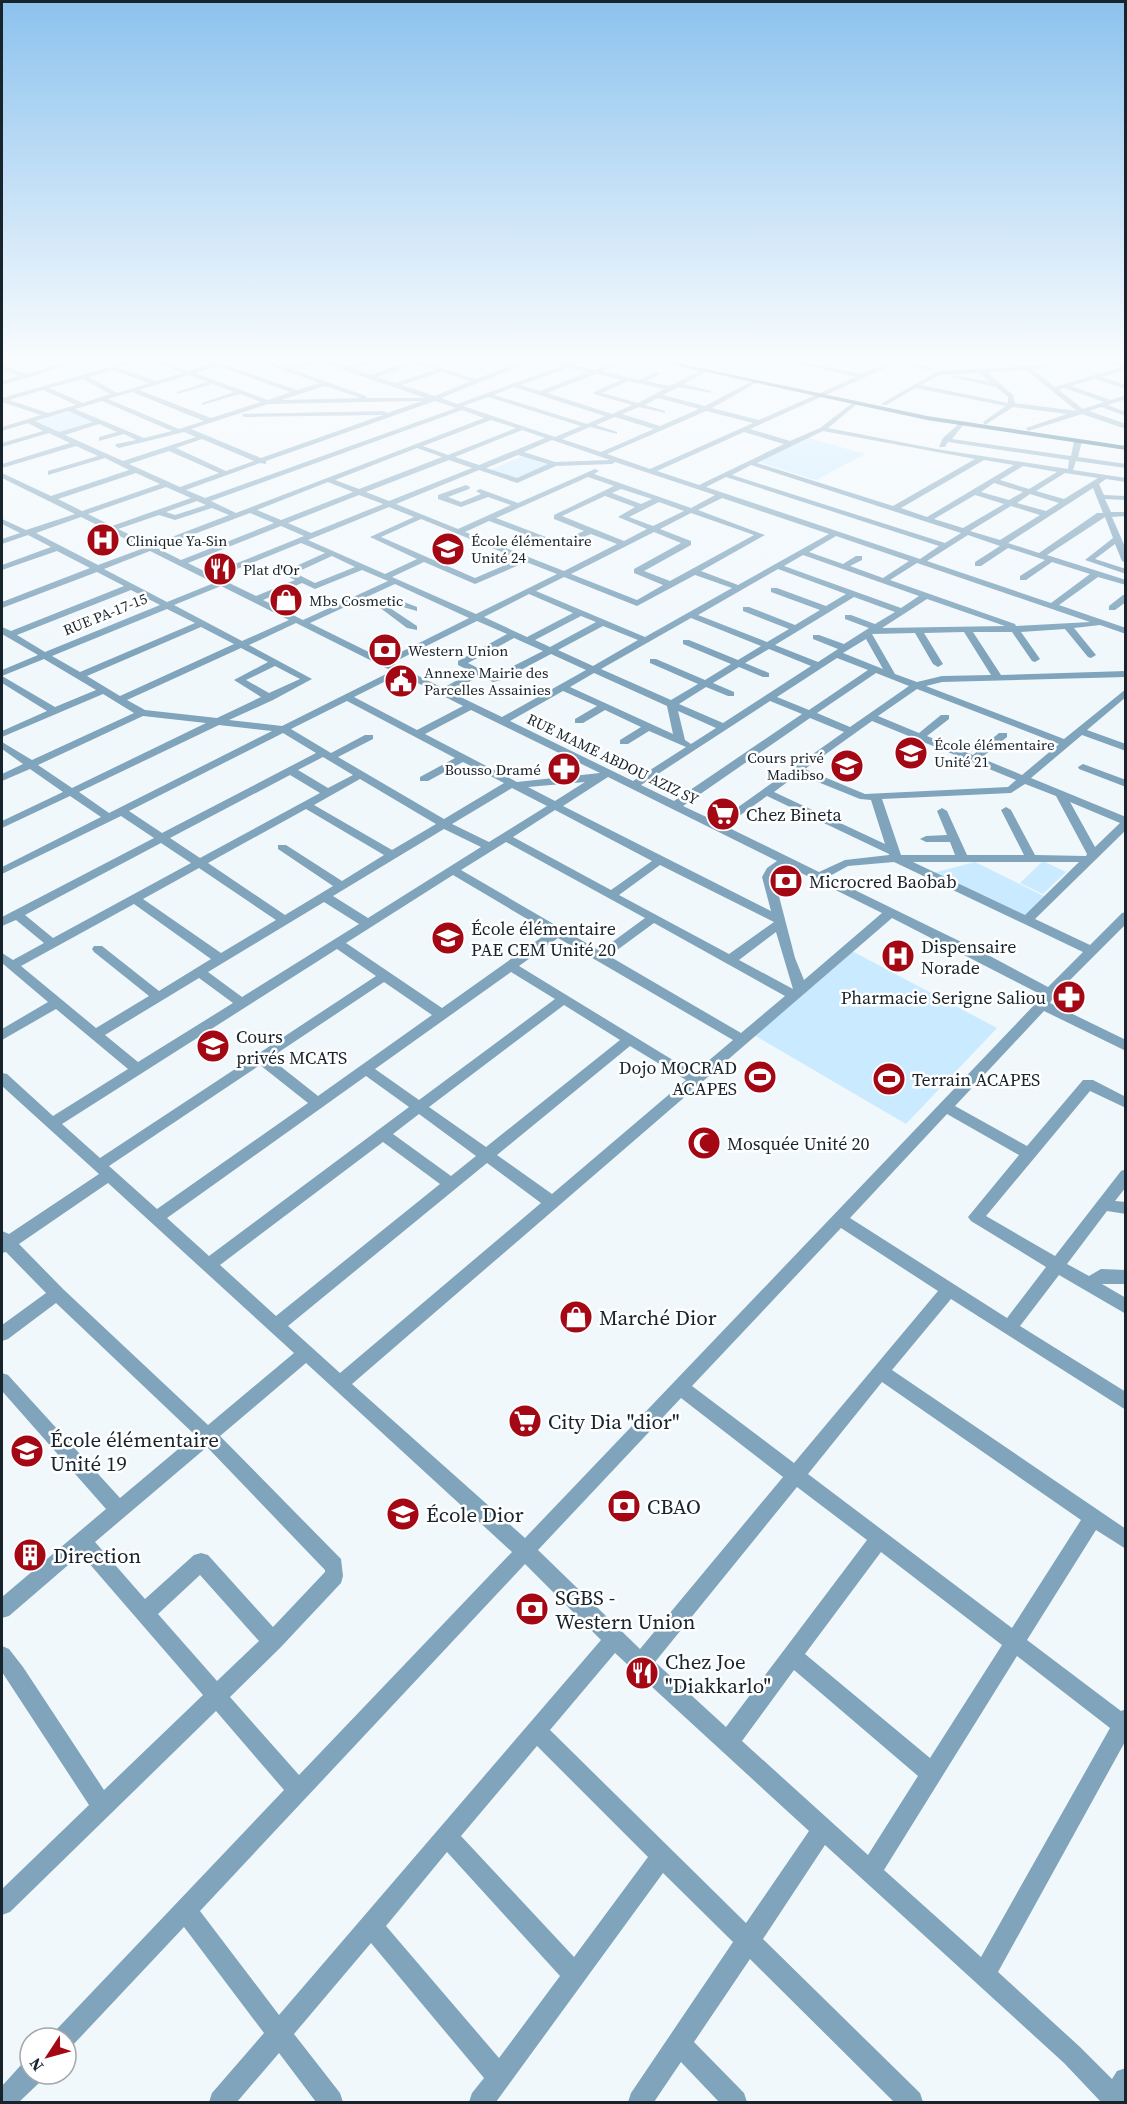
<svg xmlns="http://www.w3.org/2000/svg" width="1127" height="2104" viewBox="0 0 1127 2104" font-family="'Source Serif 4',serif">
	<rect width="100%" height="100%" fill="#f1f8fc"/>
	<g fill="#caeaff">
		<path d="M69,411L96,422L59,434L32,422Z"/>
		<path d="M809,438L865,454L816,480L759,462Z"/>
		<path d="M525,455L553,464L515,481L488,471Z"/>
		<path d="M1043,861L1066,872L1043,894L1020,883Z"/>
		<path d="M975,862L1044,896L1024,917L933,873Z"/>
		<path d="M852,951L997,1028L906,1124L754,1035Z"/>
	</g>
	<g fill="none" stroke-linecap="round" stroke-linejoin="round">
		<g fill="#7fa4bc" fill-rule="evenodd">
			<path d="M134,360H143L118,368L156,381L183,373L151,360H159L189,371L211,364L208,362L211,360L297,390L319,383L255,360H263L288,368L315,360H326L347,367L370,360H379L354,369L371,375L409,362L406,360H423L421,362L476,379L527,360H535L441,398L457,404L561,366L539,360L567,364L586,360L574,365L595,370L618,361L620,364L602,371L639,380L658,371L660,374L646,381L669,386L704,369L706,372L684,384L711,391V393L679,387L663,395L705,406L752,381H756V383L712,408L759,420L856,377L783,360H794L861,374L894,360H904L934,369L931,371L899,362L750,429L790,441L820,428L855,401L857,404L828,428L936,449L1068,469L1069,460L948,442L945,447H939L943,438L961,422L964,424L952,439L1071,456L1074,441L1078,439L1082,441L1078,457L1126,464V468L1076,461L1073,470L1126,478V482L1106,479L1099,484L1104,495L1126,496V500L1105,499L1111,512H1126V516L1112,517L1126,549V563L1122,561L1115,544L1095,559L1126,569V574L1085,560L1113,538L1105,517L1047,555L1126,580V585L1098,577L1059,605L1126,628V634L1100,625L1074,628L1096,655L1091,658L1088,657L1065,629L1021,632L1040,659L1035,662L1032,661L1012,632H973L1001,675L1126,671V677L942,682L926,686L1064,739L1126,689V697L1087,730L1126,744V751L1082,735L1031,778L1126,817V830L1035,919L1090,945L1122,913L1126,912V924L1054,996L1050,1003L1126,1040V1051L1044,1011L955,1106L1027,1146L1083,1080H1093L1126,1097V1108L1090,1091L986,1216L1055,1256L1121,1171L1126,1169V1187L1115,1201L1126,1202V1214L1107,1211L1067,1264L1089,1276L1101,1269L1126,1270V1284H1102L1126,1298V1314L1059,1275L1020,1326L1126,1392V1410L951,1299L892,1370L1126,1529V1549L1096,1530L1027,1640L1121,1711L1126,1709V1740L998,1972L1080,2047L1112,2079L1117,2071L1126,2068V2102H1101L1064,2063L825,1845L763,1939L920,2093L923,2102H894L750,1959L694,2042L744,2093L747,2102H719L681,2062L654,2102H628L631,2093L733,1942L663,1873L496,2102H469L472,2093L484,2078L371,1943L294,2034L340,2093L343,2102H316L279,2053L237,2102H209L212,2093L264,2033L184,1927L72,2046L66,2049V2038H52L56,2030L284,1790L216,1711L10,1912L2,1915V1889L89,1805L2,1672V1646L9,1649L23,1667L104,1790L203,1695L81,1554L9,1616L2,1618V1597L106,1509L2,1391V1373L8,1375L120,1498L195,1435L56,1303L8,1339L2,1341V1325L46,1293L6,1252L2,1253V1231L9,1234L99,1174L2,1086V1073L7,1074L53,1116L128,1069L56,1009L2,1040V1029L48,1002L2,963V953L13,960L44,943L16,920L2,926V917L154,838L121,816L2,874V867L101,817L70,796L2,828V821L63,792L30,769L2,781V774L23,764L2,749V742L32,760L134,713L103,694L2,737V731L47,711L2,683V676L55,707L96,690L44,659L2,676V670L38,655L2,634V627L11,631L124,586L97,572L2,608V602L90,568L57,551L2,570V565L51,547L28,535L2,544V539L20,533L2,524V519L26,530L75,514L2,478V473L51,496L129,470L105,458L48,475V471L98,456L76,446L2,468V464L70,443L49,433L2,447V443L43,431L28,423L2,431V427L41,415L2,402V398ZM320,362L425,398H367L366,396L294,370ZM415,364L435,370L395,383L377,377ZM218,366L290,392L268,400L195,373ZM568,368L588,372L540,391L521,385ZM112,370L150,383L117,393L89,377ZM441,372L470,381L435,396L402,385ZM596,374L621,380L594,392V394L632,405L612,414L547,393ZM189,375L207,382L177,392V394L213,384L234,392L202,403V405L240,394L261,402L211,418L139,390ZM83,379L110,394L83,403L49,388ZM628,381L664,389L638,403L602,393ZM325,386L361,398L281,400ZM514,387L605,416L587,424L494,395ZM43,390L76,405L48,413L9,400ZM132,392L204,421L179,429L108,399ZM488,397L581,426L555,437L463,406ZM658,398L699,409L660,426L622,414L639,407L665,413V411L645,405ZM102,401L172,431L144,438L75,409ZM422,401L387,413L384,411L242,414L244,417L383,415L261,458L191,429L268,404ZM435,401L456,408L205,498L186,490L260,463L266,464V461ZM462,410L484,418L236,513L211,501ZM68,411L93,422L59,432L35,421ZM706,411L753,423L650,469L607,454ZM615,417L654,429L601,452L562,439L590,427L617,434V432L596,425ZM491,420L516,428L448,455L423,446ZM99,424L117,432L99,437V441L124,434L136,440L116,444L115,446L119,448L184,432L196,437L123,461L65,435ZM522,430L545,438L479,465L455,457ZM823,431L975,459L893,506L757,463ZM744,432L784,444L699,485L657,471ZM202,439L254,461L226,471L176,448ZM552,440L610,460L555,462L524,452ZM417,448L442,457L359,489L335,480ZM169,451L219,473L180,487L129,464ZM518,455L548,464L517,478L486,468ZM449,460L472,468L389,501L366,492ZM984,460L1014,465L927,517L901,508ZM615,462L715,495L691,508L594,474L599,471L595,469L518,503L480,489L476,491L481,494L461,502L448,497L469,489L470,487L466,485L438,495V499L461,507L488,497L511,505L458,529L396,504L479,470L517,483L556,466L612,464ZM751,465L961,533L945,543L732,475ZM1023,466L1057,472L1029,489L1000,480ZM136,473L160,484L82,511L58,499ZM1065,473L1098,478L1064,499L1036,491ZM588,477L614,486L554,515V519L584,531L559,542L496,518ZM726,477L939,546L920,559L706,487ZM328,482L353,492L281,520L257,510ZM994,483L1023,492L1009,500L981,492ZM166,487L191,498L112,526L88,514ZM1093,488L1103,513H1097L1039,553L1008,543ZM621,489L652,499L641,504L612,493ZM1030,494L1059,503L1046,511L1017,503ZM359,495L383,504L311,533L288,523ZM975,495L1004,504L963,528L934,519ZM605,496L635,507L618,517L647,529L624,541L562,516ZM722,498L829,534L738,585L701,571L765,535L698,510ZM197,501L206,505L175,515L166,512ZM659,502L684,511L653,526L629,517ZM1011,506L1040,515L1000,540L970,531ZM389,507L414,517L370,537L417,559L385,574L308,540ZM212,508L229,515L151,545L118,529L159,515L175,520ZM250,513L274,523L181,560L157,548ZM691,513L754,535L670,581L644,571L691,545V541L660,529ZM81,517L144,548L98,565L36,533ZM421,519L519,559L475,578L381,537ZM489,521L559,547L591,534L617,544L564,571L465,532ZM281,526L304,536L210,574L188,563ZM654,532L681,543L634,569V573L663,585L637,600L571,574ZM968,535L1000,546L975,562V566H981L1008,548L1045,560L1020,576V580H1026L1052,562L1090,574L1051,603L927,561ZM836,536L909,561L883,578L850,566L862,560V556H856L843,564L809,552ZM301,543L325,553L285,571V575L295,580L256,596L217,577ZM150,551L214,583L167,602L104,569ZM803,555L919,596L901,608L784,566ZM332,556L355,567L315,583L295,573ZM424,562L475,584L526,562L557,574L476,614L392,577ZM917,563L1090,622L1016,626L1015,624L890,580ZM778,569L846,594L826,606L777,588H771V592L820,610L795,625L749,607H743V611L789,629L767,642L698,615ZM362,570L388,581L303,620L263,600L302,583L315,589ZM695,575L732,588L645,637L536,591L564,577L637,606ZM395,584L469,618L385,660L310,623ZM221,586L289,620L242,641L174,605ZM131,590L160,605L45,652L17,635ZM529,594L573,613L527,637L484,617ZM854,597L895,612L875,624L851,615H845V619L869,628L844,644L819,635H813V639L838,649L818,662L775,645ZM927,599L1005,626L882,628ZM167,609L195,623L80,672L52,656ZM581,616L596,622L550,647L535,640ZM691,618L761,646L738,660L689,640H683V644L731,664L705,680L656,659H650V663L698,684L671,700L601,669ZM477,621L507,634L458,661V665L472,672L443,688L392,663ZM296,623L392,671L282,726L229,720L273,700L312,679L249,645ZM603,626L638,640L593,666L558,650ZM201,627L234,644L120,696L87,676ZM964,632L991,675L942,676L917,682L895,674L872,634L915,633L933,664L938,667L943,664L924,633ZM514,638L543,651L494,676L468,663ZM866,639L883,669L843,653ZM241,648L268,662L234,680L261,697L217,718L145,710L127,700ZM769,649L811,666L723,723L679,704L706,687L728,696H734V692L713,683L739,667L763,677H769V673L745,663ZM551,654L586,670L502,717L450,692L480,676L493,682L502,680ZM837,658L868,670L809,710L777,697ZM275,666L300,679L269,693L246,680ZM594,673L667,706L673,734L570,687ZM876,673L909,686L850,727L817,713ZM400,674L463,706L417,730L354,697ZM917,689L1059,744L1022,775L981,758L1007,737V733H999L973,755L927,736L949,719V715H941L919,733L878,716ZM563,691L597,706L575,719V723H583L605,710L641,727L620,740V744H628L649,731L686,747L633,781L510,721ZM347,701L455,758L420,777V781H428L463,762L504,783L444,819L338,757L373,739V735H365L331,753L291,729ZM770,701L802,714L674,801L641,785ZM471,710L600,773L517,782L425,734ZM678,711L716,728L691,744L685,740ZM143,716L206,723L72,788L38,765ZM810,718L844,732L717,822L683,806ZM872,721L1016,780L1008,787L865,794L805,769ZM219,725L272,731L109,813L79,792ZM283,733L316,753L162,833L129,811ZM323,757L353,775L328,788L298,770ZM798,774L860,799L871,800L885,844L774,792ZM290,775L320,793L200,858L170,838ZM608,777L777,861L767,868L762,877L771,911L563,806ZM360,779L436,824L392,850L314,805ZM585,782L555,801L528,787ZM1025,784L1056,796L1087,854L1086,856L1035,855L1011,810L1006,807L1001,810L1024,855H967L947,811L942,808L937,811L947,835L926,836L920,839L926,842H950L955,855H901L882,799L1011,793ZM512,788L547,806L489,842L452,824ZM767,796L889,854V855L845,860L819,872L725,826ZM1070,802L1120,823L1095,847ZM306,809L384,855L342,881L286,845H278V849L333,886L285,915L208,863ZM555,810L652,861L611,890L513,837ZM444,829L481,847L368,918L333,896ZM506,842L645,918L600,951L461,870ZM161,843L191,863L53,938L25,915ZM894,862L1083,952L1048,987L988,955L828,877L848,866ZM913,862H1079L1025,915ZM660,865L774,922L729,954L619,895ZM785,865L882,913L804,980L795,958L774,877L776,872ZM199,868L276,920L221,953L143,899ZM453,875L549,932L442,1008L346,943ZM324,902L359,924L242,997L208,972ZM134,904L211,959L159,991L102,946H94L92,949L94,952L149,996L96,1028L21,966ZM892,918L1042,995L1037,1002L525,1538L352,1384ZM654,923L785,996L741,1033L609,956ZM776,932L793,989L739,960ZM558,938L733,1040L694,1073L519,966ZM337,949L376,976L100,1158L62,1124ZM511,972L555,999L419,1100L375,1069ZM199,978L233,1003L138,1062L105,1035ZM384,982L432,1015L318,1096L270,1058ZM564,1005L620,1040L486,1147L429,1107ZM630,1046L686,1080L552,1194L497,1155ZM260,1065L308,1103L157,1209L109,1166ZM366,1076L409,1107L209,1256L167,1218ZM419,1114L476,1156L451,1176L393,1134ZM947,1114L1019,1155L968,1217L971,1221L1046,1267L1007,1318L850,1218ZM383,1142L440,1184L276,1316L220,1265ZM487,1163L541,1203L340,1373L288,1326ZM108,1183L294,1353L208,1425L63,1289L19,1244ZM841,1228L938,1291L794,1463L692,1386ZM306,1363L512,1552L299,1775L230,1697L280,1648L341,1583L343,1576L341,1559L220,1436ZM882,1382L1081,1520L1012,1628L808,1474ZM681,1398L783,1477L640,1649L538,1550ZM207,1447L325,1570V1572L273,1627L208,1555L201,1553L194,1555L145,1599L95,1542ZM797,1487L867,1540L726,1727L655,1662ZM881,1552L1002,1645L930,1758L805,1654ZM525,1564L601,1640L279,2015L200,1911ZM200,1575L259,1641L217,1681L158,1614ZM615,1653L809,1831L746,1923L550,1730ZM1017,1656L1110,1728L981,1957L884,1870ZM794,1670L918,1776L868,1855L742,1741ZM537,1746L648,1857L574,1957L461,1836ZM447,1852L560,1976L499,2058L386,1926Z"/>
			<path d="M717,360H724L715,366H711V364Z"/>
			<path d="M1060,360H1069L1034,370L1055,387L1121,367L1099,360H1108L1126,365V370L1102,377L1126,385V389L1095,379L1071,386L1111,400L1126,395V399L1108,405L1126,412V416L1101,407L1089,411L1126,424V429L1082,414L1028,431L1026,428L1067,414L1013,407L985,425L983,422L1006,406L916,388L886,405L881,404L938,371L1038,366ZM1026,370L1077,411L1015,403L1013,395L987,372ZM979,373L990,382L954,375L951,377L996,387L1008,397V403L921,385L939,375ZM1064,388L1104,402L1083,409L1059,390Z"/>
			<path d="M61,364L63,367L2,385V381L19,376L2,369V365L26,374Z"/>
			<path d="M1123,595H1126V602L1115,610H1109V606Z"/>
			<path d="M396,599L417,607V611L396,605L390,608L417,626V630L407,628L379,607Z"/>
			<path d="M1083,764L1126,780V787L1079,769L1078,767Z"/>
			<path d="M30,2062V2074H42L39,2083L19,2102H2V2086L21,2065Z"/>
		</g>
		<path fill="#215d7e" fill-rule="evenodd" d="M651,360H663L927,416L1126,446V450L927,420Z"/>
	</g>
	<linearGradient id="sky" x2="0" y2="1"><stop stop-color="#8cc2ee"/><stop offset="0.55" stop-color="#f9fcfe"/><stop offset="1" stop-color="#f9fcfe" stop-opacity="0"/></linearGradient>
	<rect width="1127" height="654" fill="url(#sky)"/>
	<defs>
		<g id="hospital-disc" transform="scale(1.725)"><circle r="9.5" fill="#a30814" stroke="#fff"/><path d="M-5-5h3v3.5h4V-5h3V5h-3V1.5h-4V5h-3Z" fill="#fff"/></g>
		<g id="school-disc" transform="scale(1.725)"><circle r="9.5" fill="#a30814" stroke="#fff"/><path d="M0-5L7-2L0 1L-7-2ZM-4 1L0 2.5L4 1V4Q0 6-4 4Z" fill="#fff"/></g>
		<g id="restaurant-disc" transform="scale(1.725)"><circle r="9.5" fill="#a30814" stroke="#fff"/><path d="M-5-6h1v4h1v-4h1v4h1v-4h1v5L-1.5 .5V6h-2V.5L-5-1ZM5-6V6H3V1.5H1.5Q1.5-4 5-6Z" fill="#fff"/></g>
		<g id="shop-disc" transform="scale(1.725)"><circle r="9.5" fill="#a30814" stroke="#fff"/><path d="M-5-2.5h2.3a2.7 3.5 0 0 1 5.4 0H5L5.5 6h-11ZM-1.5-2.5h3a1.5 2.3 0 0 0-3 0Z" fill="#fff"/></g>
		<g id="bank-disc" transform="scale(1.725)"><circle r="9.5" fill="#a30814" stroke="#fff"/><path d="M-6-4H6V4H-6ZM0-2.3a2.3 2.3 0 1 0 0 4.6a2.3 2.3 0 1 0 0-4.6Z" fill="#fff"/></g>
		<g id="civic-disc" transform="scale(1.725)"><circle r="9.5" fill="#a30814" stroke="#fff"/><path d="M-.6-6.5H3V-4.5H.6V-3L4-1V1h2V6H-6V1h2V-1L-.6-3ZM-1.2 2.5V6h2.4V2.5Z" fill="#fff"/></g>
		<g id="pharmacy-disc" transform="scale(1.725)"><circle r="9.5" fill="#a30814" stroke="#fff"/><path d="M-2-6h4v4h4v4h-4v4h-4v-4h-4v-4h4Z" fill="#fff"/></g>
		<g id="supermarket-disc" transform="scale(1.725)"><circle r="9.5" fill="#a30814" stroke="#fff"/><path d="M-6-5.5h2.5l.6 2H6L4.5 2H-2.5L-4.4-4H-6ZM-1.5 3.2a1.3 1.3 0 1 0 .1 0ZM3 3.2a1.3 1.3 0 1 0 .1 0Z" fill="#fff"/></g>
		<g id="stadium-disc" transform="scale(1.725)"><circle r="9.5" fill="#a30814" stroke="#fff"/><path d="M0-5a6.5 5 0 1 0 0 10a6.5 5 0 1 0 0-10ZM-3.5-1.8h7v3.6h-7Z" fill="#fff"/></g>
		<g id="mosque-disc" transform="scale(1.725)"><circle r="9.5" fill="#a30814" stroke="#fff"/><path d="M3.5-4.9A6 6 0 1 0 3.5 4.9A5 5 0 1 1 3.5-4.9Z" fill="#fff"/></g>
		<g id="building-disc" transform="scale(1.725)"><circle r="9.5" fill="#a30814" stroke="#fff"/><path d="M-4-6H4V6H1V3H-1V6H-4ZM-2.5-4.3h1.7v1.8h-1.7ZM.8-4.3h1.7v1.8H.8ZM-2.5-1h1.7V.8h-1.7ZM.8-1h1.7V.8H.8Z" fill="#fff"/></g>
	</defs>
	<g fill-rule="evenodd">
		<use href="#hospital-disc" x="103" y="540"/>
		<use href="#school-disc" x="448" y="549"/>
		<use href="#restaurant-disc" x="220" y="569"/>
		<use href="#shop-disc" x="286" y="600"/>
		<use href="#bank-disc" x="385" y="650"/>
		<use href="#civic-disc" x="401" y="681"/>
		<use href="#school-disc" x="911" y="753"/>
		<use href="#school-disc" x="847" y="766"/>
		<use href="#pharmacy-disc" x="564" y="769"/>
		<use href="#supermarket-disc" x="723" y="814"/>
		<use href="#bank-disc" x="786" y="881"/>
		<use href="#school-disc" x="448" y="938"/>
		<use href="#hospital-disc" x="898" y="956"/>
		<use href="#pharmacy-disc" x="1069" y="997"/>
		<use href="#school-disc" x="213" y="1046"/>
		<use href="#stadium-disc" x="760" y="1077"/>
		<use href="#stadium-disc" x="889" y="1079"/>
		<use href="#mosque-disc" x="704" y="1143"/>
		<use href="#shop-disc" x="576" y="1317"/>
		<use href="#supermarket-disc" x="525" y="1421"/>
		<use href="#school-disc" x="27" y="1451"/>
		<use href="#bank-disc" x="624" y="1506"/>
		<use href="#school-disc" x="403" y="1514"/>
		<use href="#building-disc" x="30" y="1555"/>
		<use href="#bank-disc" x="532" y="1609"/>
		<use href="#restaurant-disc" x="642" y="1673"/>
	</g>
	<g text-anchor="middle" dominant-baseline="central" stroke-width="5" stroke-linejoin="round" paint-order="stroke">
		<g font-size="15" fill="#18242c" stroke="#fff" text-anchor="start">
			<text x="126" y="540">Clinique Ya-Sin</text>
			<text x="471" y="540">École élémentaire<tspan x="471" dy="17">Unité 24</tspan></text>
			<text x="243" y="569">Plat d'Or</text>
			<text x="309" y="600">Mbs Cosmetic</text>
			<text x="408" y="650">Western Union</text>
			<text x="424" y="672">Annexe Mairie des<tspan x="424" dy="17">Parcelles Assainies</tspan></text>
			<text x="934" y="744">École élémentaire<tspan x="934" dy="17">Unité 21</tspan></text>
			<text x="824" y="757" text-anchor="end">Cours privé<tspan x="824" dy="17">Madibso</tspan></text>
			<text x="541" y="769" text-anchor="end">Bousso Dramé</text>
		</g>
		<g font-size="15" fill="#18242c" stroke="#fff">
			<text transform="translate(105 614) rotate(-22)">RUE PA-17-15</text>
			<text transform="translate(613 759) rotate(26)">RUE MAME ABDOU AZIZ SY</text>
		</g>
		<g font-size="18" fill="#18242c" stroke="#fff" text-anchor="start">
			<text x="746" y="814">Chez Bineta</text>
			<text x="809" y="881">Microcred Baobab</text>
			<text x="471" y="928">École élémentaire<tspan x="471" dy="21">PAE CEM Unité 20</tspan></text>
			<text x="921" y="946">Dispensaire<tspan x="921" dy="21">Norade</tspan></text>
			<text x="1046" y="997" text-anchor="end">Pharmacie Serigne Saliou</text>
			<text x="236" y="1036">Cours<tspan x="236" dy="21">privés MCATS</tspan></text>
			<text x="737" y="1067" text-anchor="end">Dojo MOCRAD<tspan x="737" dy="21">ACAPES</tspan></text>
			<text x="912" y="1079">Terrain ACAPES</text>
			<text x="727" y="1143">Mosquée Unité 20</text>
		</g>
		<g font-size="21" fill="#18242c" stroke="#fff" text-anchor="start">
			<text x="599" y="1317">Marché Dior</text>
			<text x="548" y="1421">City Dia "dior"</text>
			<text x="50" y="1439">École élémentaire<tspan x="50" dy="24">Unité 19</tspan></text>
			<text x="647" y="1506">CBAO</text>
			<text x="426" y="1514">École Dior</text>
			<text x="53" y="1555">Direction</text>
			<text x="555" y="1597">SGBS -<tspan x="555" dy="24">Western Union</tspan></text>
			<text x="665" y="1661">Chez Joe<tspan x="665" dy="24">"Diakkarlo"</tspan></text>
		</g>
	</g>
	<rect width="1127" height="2104" fill="none" stroke="#18242c" stroke-width="6"/>
	<g transform="translate(48 2056) rotate(234)"><circle r="28" fill="#ffffff" stroke="#a3a7ab" stroke-width="1.5"/>
	<path d="M0-4.5L10 22L0 15L-10 22Z" fill="#a30814"/>
	<text y="-9" font-size="16" font-weight="bold" text-anchor="middle" fill="#18242c">N</text>
	</g>
</svg>
